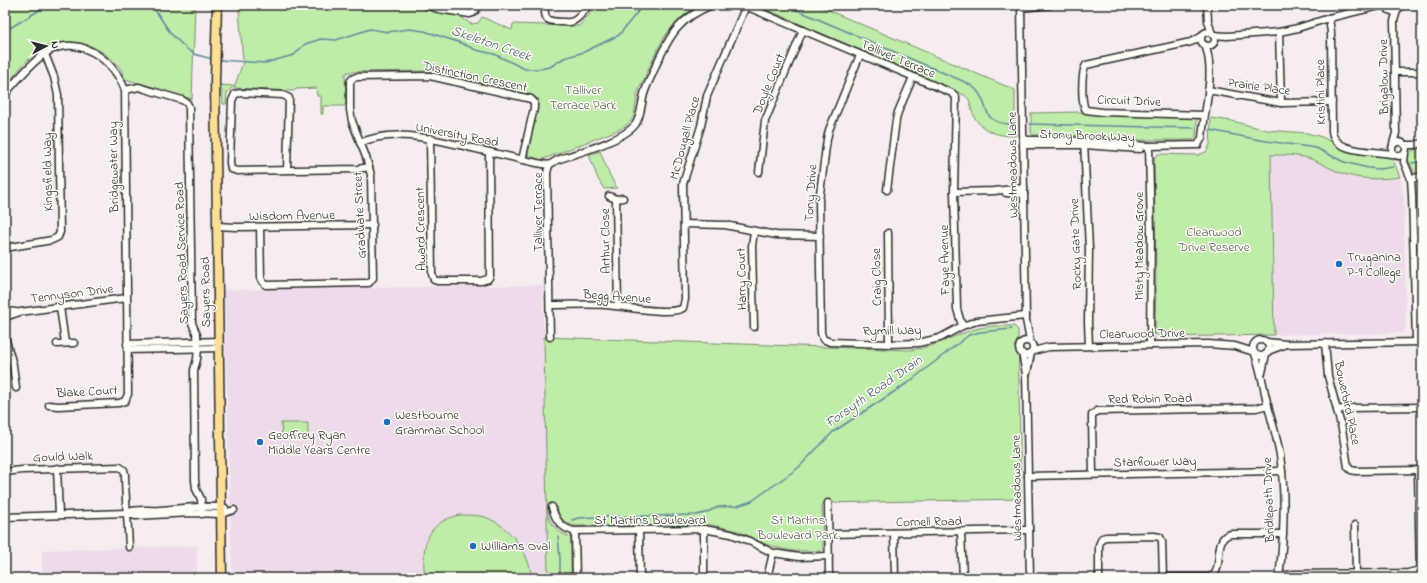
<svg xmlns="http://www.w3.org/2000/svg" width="1427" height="583" viewBox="0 0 1427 583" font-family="'Indie Flower',sans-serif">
	<rect width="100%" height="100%" fill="#f6edf1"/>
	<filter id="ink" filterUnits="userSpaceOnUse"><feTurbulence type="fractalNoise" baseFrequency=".025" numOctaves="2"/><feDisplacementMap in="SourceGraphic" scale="8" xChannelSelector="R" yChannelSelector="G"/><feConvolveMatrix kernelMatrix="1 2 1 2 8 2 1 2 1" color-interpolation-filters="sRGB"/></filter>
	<g filter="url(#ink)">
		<g fill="#eedbea">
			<path d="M1271,155L1304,157L1314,160L1340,173L1361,178L1380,179L1400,177L1404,199L1406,329L1402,333L1274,335Z"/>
			<path d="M543,285L548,578H232L224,290Z"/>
			<path d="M197,546V578H42V550Z"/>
		</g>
		<g fill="#bfeca9" stroke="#758c6a">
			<path d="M5,5H195L192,99L125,79C123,75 122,71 120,68C118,64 114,62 111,59C92,41 62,36 39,51C26,59 16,74 5,86Z"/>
			<path d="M246,5H416L440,13L461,17L471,24L478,23L482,17L512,30L513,24L579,26L598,5H701C671,19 661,41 648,70C645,77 641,85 638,92C633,111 639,120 618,130L541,160L530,156L528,154L539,99L431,71L348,72L345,74L346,104L344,106H323V114H321V96H317L316,88L296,89L294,91L234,88L243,62L239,10H241Z"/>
			<path d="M756,5H816L1015,90V136C997,136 978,131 972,111C970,104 971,99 964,95Z"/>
			<path d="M221,85L233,86V87L227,93L226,104H223Z"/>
			<path d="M1078,112L1125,116L1194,117L1197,120L1196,137L1193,140H1142L1061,135H1033L1031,133V113Z"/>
			<path d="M1211,118L1232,121L1267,130L1307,133L1322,137L1354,153L1372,156L1387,155L1391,157L1393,160L1400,177C1378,180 1357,180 1336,171C1327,167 1318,161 1308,158C1296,155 1284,155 1271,155L1274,335L1159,337L1155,333L1156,271L1154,158L1158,154L1198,155L1206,152L1210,145Z"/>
			<path d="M1422,148V173L1417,174L1414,172L1407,157L1413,150Z"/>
			<path d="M600,151L609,174L617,188L604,189L598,179L589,155Z"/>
			<path d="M993,326H1014L1018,330L1021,499L822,503L823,549L820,551H794L782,549L768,545L738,531L712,525L575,526C565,524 559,518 557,507H547C547,517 552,526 560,532C564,535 568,535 571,539V578H548L544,337L910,350C942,347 961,328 993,326Z"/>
			<path d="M281,423H308V439H282Z"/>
			<path d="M460,515C468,515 477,515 485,517C510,526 529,552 532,578H425C421,547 425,522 460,515Z"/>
		</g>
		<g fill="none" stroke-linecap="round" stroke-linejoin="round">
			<g stroke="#60899b" stroke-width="1.5">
				<path d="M152,5L171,34L187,49L194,54L212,59"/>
				<path d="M785,5L965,82C970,85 975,87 978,92C990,107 981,122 1009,124"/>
				<path d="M5,31L48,5"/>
				<path d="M218,60L265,63L294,55L305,44L321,39L336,40L370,29L388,32L409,29L424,31L461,43L476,50L494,54L525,69H539L550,67L564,58L584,52L619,35L643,5"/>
				<path d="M1030,124L1194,128"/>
				<path d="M1210,130L1260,140L1316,148L1344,162L1368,168L1380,169L1393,167"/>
				<path d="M1412,163L1422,161"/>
				<path d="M572,520L578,518L595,517L696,515L705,513L718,507L737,506L752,501L798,468L833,432L909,382L969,335L980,332L1012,329"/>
				<path d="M558,536L560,559V578"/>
			</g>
			<g stroke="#2b2b2b" stroke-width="9">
				<g id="minor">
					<path d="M426,5L438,9L470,14L473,13L476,10L477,5"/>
					<path d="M545,5C544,20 546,21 561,22C564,22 570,23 573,21C579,19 585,10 589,5"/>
					<path d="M743,5L952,93L956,97L954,192L957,309L962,326"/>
					<path d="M1021,5L1026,320L1030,341"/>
					<path d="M1207,5L1208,21L1212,34"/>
					<path d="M1387,5L1389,10L1394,12L1398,10L1400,5"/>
					<path d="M1021,8L1050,5"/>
					<path d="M1329,18L1331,32L1332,131C1334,155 1378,150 1395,155"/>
					<path d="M1279,32L1281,103"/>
					<circle cx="1208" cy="39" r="7"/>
					<path d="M1213,35L1227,36L1279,32L1298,28L1329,18L1383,5"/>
					<path d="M1201,37L1191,42L1086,65C1081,72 1081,104 1086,110L1102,112L1204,115"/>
					<path d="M860,55L829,130L827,139L819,201L821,333L823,339L830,342L889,344L918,343L940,338L962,326L977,321L1026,316"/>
					<path d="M1395,72H1422"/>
					<path d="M125,90L139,87L145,89L182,100L187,103L189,107L192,323L197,335L198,348L197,359L194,370L195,480L196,489L201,499L202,514"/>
					<path d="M1208,90L1281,103L1332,102"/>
					<path d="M5,94C17,80 29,65 44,54C76,32 113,58 125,90L128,394L125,401L119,403L58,406L49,405"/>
					<path d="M430,138L432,274L434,280L437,281H481L488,279L490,276L489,152"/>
					<path d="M1023,140H1064L1149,146L1198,145L1202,138C1204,110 1216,72 1205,45"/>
					<path d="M1084,141L1089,249L1088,322L1089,346"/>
					<circle cx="1399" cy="149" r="7"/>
					<path d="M360,143C394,127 437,140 472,148C493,153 515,158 537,163L549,165"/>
					<path d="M1393,144L1396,133L1394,21L1397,11"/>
					<path d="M1023,145H1084L1140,149"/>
					<path d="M1405,145H1415L1422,143"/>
					<path d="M1149,146L1151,235L1150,345"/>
					<path d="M1405,153L1404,162L1411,179L1412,194L1416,342"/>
					<path d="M287,170L289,98L283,95L241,93L235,94L232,101L230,163L231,169L237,171L358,169L369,167"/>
					<path d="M759,172L765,121L803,30"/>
					<path d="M1411,179L1422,176"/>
					<path d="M887,190L896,120L898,112L913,77"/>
					<path d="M954,192L994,191L1024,188"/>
					<path d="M1006,193L1024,194"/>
					<path d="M609,196L616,199L623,198"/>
					<path d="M616,199L618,306"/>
					<path d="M684,224L725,225L776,235L820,236"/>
					<path d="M217,226L236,227L373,225"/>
					<path d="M260,227L261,278L263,282L266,285L365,283H369L373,278L371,175L366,157L352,121L350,110V82L352,79L356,77L430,76L531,99L534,102V108L522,160"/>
					<path d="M754,231L752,246L754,327"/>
					<path d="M888,233L889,344"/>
					<path d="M1413,237L1422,236"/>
					<path d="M5,248L52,240L58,237L60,232L58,95L54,77L45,54"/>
					<path d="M550,305C569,305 587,304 606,305C622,306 671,316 683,308L685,299L683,184L701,126L707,96L746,6"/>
					<path d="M60,307L65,343"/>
					<path d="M5,311L16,312"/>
					<path d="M5,317L20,312L126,298"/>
					<path d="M5,337L13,365L16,388"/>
					<path d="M550,337L547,173L549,165L557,160C577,153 622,141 635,125C642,116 641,101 645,91C648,82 653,74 656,65C670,35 679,18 712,5"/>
					<circle cx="1261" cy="348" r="8"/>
					<circle cx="1026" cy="348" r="7"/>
					<path d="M1266,342L1286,344L1422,342"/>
					<path d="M1325,343L1328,376L1342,429L1348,467L1351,470L1356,471L1422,470"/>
					<path d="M57,344L74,343"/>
					<path d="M127,344L219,341"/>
					<path d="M127,350L219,348"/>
					<path d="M1033,351L1049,347L1208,344L1235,346L1254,352"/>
					<path d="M1268,351L1284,345"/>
					<path d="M1022,353L1026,374L1030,578"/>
					<path d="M1255,354C1261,370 1263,386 1267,402C1271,419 1277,437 1280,455C1286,496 1284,538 1279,578"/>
					<path d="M1027,373L1031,353"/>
					<path d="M1262,373L1266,354"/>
					<path d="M1337,410L1349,408L1422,407"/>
					<path d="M57,468L59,515"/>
					<path d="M1418,470L1420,578"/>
					<path d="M5,472L22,470L120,467L124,470L125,474C125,498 128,522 129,547"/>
					<path d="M1093,474L1092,420V415L1097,411L1256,408L1268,405"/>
					<path d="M1028,476L1282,471"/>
					<path d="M828,503L829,578"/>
					<path d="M552,507C555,520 561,528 573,531L704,529L731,534L747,540L773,553L799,557L829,556"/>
					<path d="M126,513C136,508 148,511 160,510C179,509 207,504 225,508"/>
					<path d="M5,517L126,513L135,516L191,513L221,514L234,510"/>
					<path d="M1355,525L1356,573"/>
					<path d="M704,529V578"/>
					<path d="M639,530L640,578"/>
					<path d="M575,532L576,578"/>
					<path d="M961,532L963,578"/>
					<path d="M894,533L895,578"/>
					<path d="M829,534L1029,530"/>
					<path d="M1279,576L1294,574L1408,573L1420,570"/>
					<path d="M1163,577H1208L1214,575C1223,564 1213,537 1231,534H1283"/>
					<path d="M36,578H41"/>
					<path d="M767,578L773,553"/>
					<path d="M1099,578V545L1102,538L1106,537L1154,536L1160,537L1162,541L1163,578"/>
				</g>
			</g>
			<g stroke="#2b2b2b" stroke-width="11">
				<path id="major" d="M217,5L215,81L222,578"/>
			</g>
			<use href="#minor" stroke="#fdfcf7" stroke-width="6"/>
			<use href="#major" stroke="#fdde96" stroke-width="8"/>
		</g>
	</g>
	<g fill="#1f6fb2" stroke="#fdfcf7" stroke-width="1.5">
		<circle cx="1339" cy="264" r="4"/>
		<circle cx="387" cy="422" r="4"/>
		<circle cx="260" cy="442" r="4"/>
		<circle cx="473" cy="546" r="4"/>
	</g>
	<g text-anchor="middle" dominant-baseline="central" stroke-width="3" stroke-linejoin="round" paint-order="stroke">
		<g font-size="13" fill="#2b2b2b" stroke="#fdfcf7">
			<text transform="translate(898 59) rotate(23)">Talliver Terrace</text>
			<text transform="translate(475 77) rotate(12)">Distinction Crescent</text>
			<text transform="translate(1384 77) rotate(-91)">Brigalow Drive</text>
			<text transform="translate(769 84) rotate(-68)">Doyle Court</text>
			<text transform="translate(1259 87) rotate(8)">Prairie Place</text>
			<text transform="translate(1321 92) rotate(-91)">Kristini Place</text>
			<text transform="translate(1129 101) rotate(2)">Circuit Drive</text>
			<text transform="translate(457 135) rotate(11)">University Road</text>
			<text transform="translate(1087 136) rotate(2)">Stony Brook Way</text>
			<text transform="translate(685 138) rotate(-75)">McDougall Place</text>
			<text transform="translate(1013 165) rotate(-91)">Westmeadows Lane</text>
			<text transform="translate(114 167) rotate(-91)">Bridgewater Way</text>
			<text transform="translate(48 172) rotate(-91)">Kingsfield Way</text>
			<text transform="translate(811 193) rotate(-86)">Tony Drive</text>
			<text transform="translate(538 212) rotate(-90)">Talliver Terrace</text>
			<text transform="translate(360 215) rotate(-93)">Graduate Street</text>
			<text transform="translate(292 216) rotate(-1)">Wisdom Avenue</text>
			<text transform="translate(421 229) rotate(-91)">Award Crescent</text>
			<text transform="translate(606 241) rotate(-91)">Arthur Close</text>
			<text transform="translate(1076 244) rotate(-92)">Rocky Gate Drive</text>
			<text transform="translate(1139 246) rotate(-90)">Misty Meadow Grove</text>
			<text transform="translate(182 253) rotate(-92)">Sayers Road Service Road</text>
			<text transform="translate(945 260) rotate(-91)">Faye Avenue</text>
			<text transform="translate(877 277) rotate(-91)">Craig Close</text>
			<text transform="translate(742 279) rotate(-91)">Harry Court</text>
			<text transform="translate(206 292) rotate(-91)">Sayers Road</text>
			<text transform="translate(72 294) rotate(-7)">Tennyson Drive</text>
			<text transform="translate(617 297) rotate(4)">Begg Avenue</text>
			<text transform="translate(892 331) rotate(-1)">Rymill Way</text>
			<text transform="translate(1142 334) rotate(-1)">Clearwood Drive</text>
			<text transform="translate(87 392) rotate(-3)">Blake Court</text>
			<text transform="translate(1150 399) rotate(-1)">Red Robin Road</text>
			<text transform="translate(1347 403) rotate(78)">Bowerbird Place</text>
			<text transform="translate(63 457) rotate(-2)">Gould Walk</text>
			<text transform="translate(1155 462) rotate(-1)">Starflower Way</text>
			<text transform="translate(1017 488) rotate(-91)">Westmeadows Lane</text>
			<text transform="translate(1269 500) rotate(-92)">Bridlepath Drive</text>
			<text x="650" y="520">St Martins Boulevard</text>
			<text transform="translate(929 522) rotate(-1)">Cornell Road</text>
		</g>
		<g font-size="13" fill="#505b4a" stroke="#fdfcf7">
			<text x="583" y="90">Talliver<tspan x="583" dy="15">Terrace Park</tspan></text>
			<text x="1214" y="232">Clearwood<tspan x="1214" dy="15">Drive Reserve</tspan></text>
			<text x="798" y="520">St Martins<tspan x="798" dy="15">Boulevard Park</tspan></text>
		</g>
		<g font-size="13" fill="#2b2b2b" stroke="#fdfcf7" text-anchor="start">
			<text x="1347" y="257">Truganina<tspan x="1347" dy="15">P-9 College</tspan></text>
			<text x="395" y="415">Westbourne<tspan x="395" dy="15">Grammar School</tspan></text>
			<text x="268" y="435">Geoffrey Ryan<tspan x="268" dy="15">Middle Years Centre</tspan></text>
			<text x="481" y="546">Williams Oval</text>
		</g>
		<g font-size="14" font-style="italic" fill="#455a63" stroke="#fdfcf7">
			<text transform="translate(491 44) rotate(19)">Skeleton Creek</text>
			<text transform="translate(874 392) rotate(-35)">Forsyth Road Drain</text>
		</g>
	</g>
	<rect width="1427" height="583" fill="none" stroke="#fdfcf7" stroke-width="20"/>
	<rect x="10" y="10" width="1407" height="563" fill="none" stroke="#2b2b2b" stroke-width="1.5" filter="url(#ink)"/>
	<g transform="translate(46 46) rotate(83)" stroke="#fdfcf7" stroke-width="3" paint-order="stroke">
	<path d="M0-3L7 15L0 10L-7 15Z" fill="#2b2b2b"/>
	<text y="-6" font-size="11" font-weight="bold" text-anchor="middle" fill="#2b2b2b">N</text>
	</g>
</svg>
